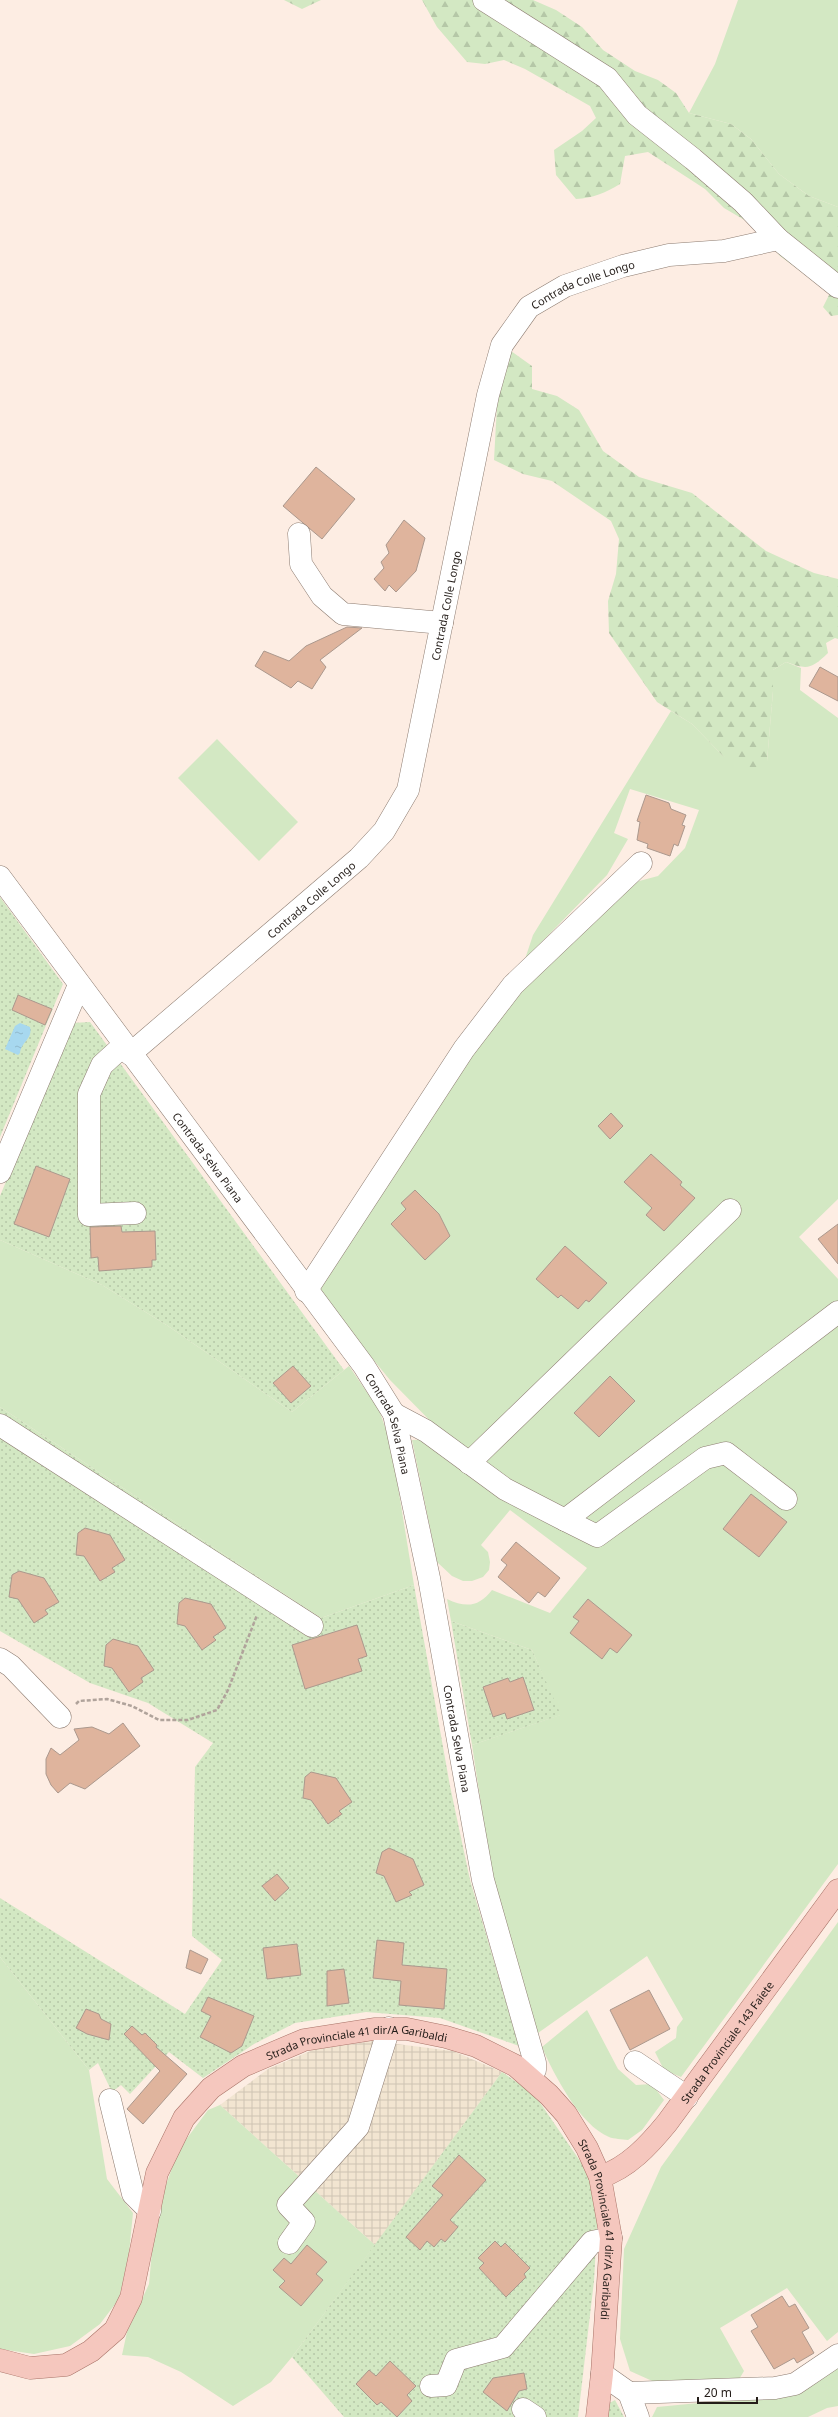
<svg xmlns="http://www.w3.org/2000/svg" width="838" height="2417" viewBox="0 0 838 2417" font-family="'Noto Sans',sans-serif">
	<defs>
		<pattern id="industrial-grid" width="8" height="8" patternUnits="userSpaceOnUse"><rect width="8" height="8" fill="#f2e5d1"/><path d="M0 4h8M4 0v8" fill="none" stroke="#cfc4b3"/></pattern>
		<pattern id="forest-firs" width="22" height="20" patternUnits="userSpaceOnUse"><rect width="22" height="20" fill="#d3e8c3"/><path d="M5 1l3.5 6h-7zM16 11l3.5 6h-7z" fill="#b5c7a7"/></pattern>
		<pattern id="garden-dots" width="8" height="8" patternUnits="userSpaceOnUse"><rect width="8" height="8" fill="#d3e8c3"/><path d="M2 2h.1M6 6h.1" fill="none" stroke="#b5c7a7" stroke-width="1.8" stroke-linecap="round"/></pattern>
		<pattern id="water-ripples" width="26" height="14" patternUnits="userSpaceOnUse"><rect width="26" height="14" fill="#a7d8ef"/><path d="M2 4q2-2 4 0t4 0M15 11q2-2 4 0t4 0" fill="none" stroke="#90b9cc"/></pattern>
	</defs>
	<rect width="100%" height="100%" fill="#fdede3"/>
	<path fill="url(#industrial-grid)" d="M373,2041L453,2051L502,2072L375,2245L220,2105L268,2069L313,2050Z"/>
	<g fill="#d3e8c3">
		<path d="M738,0H838V207L809,196L779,174L751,139L731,124L689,113L715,64Z"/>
		<path d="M786,662L801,668L800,690L838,718V1199L799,1237L838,1279V1864L681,2077L664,2070L655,2052L676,2038L677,2027L683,2019L647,1956L538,2033L492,1876L472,1745L560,1715L532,1650L451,1621L447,1599C466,1608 479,1607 492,1590L550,1613L587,1568L510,1510L481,1545L488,1552L490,1562L489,1570L483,1577L472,1581H463L452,1576L437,1562L412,1440L448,1439L390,1380L316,1290L486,1033L544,965L628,884L658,876L685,848L699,810L630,789L614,833L628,839L607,875L525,959L533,935L671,711L692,724L723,756L767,761L773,691V670Z"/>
		<path d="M217,739L298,822L259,861L178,778Z"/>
		<path d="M0,1240L102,1285L168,1326L292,1412L349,1366L379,1410L391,1444L414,1585L321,1618L0,1407Z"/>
		<path d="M838,1922V2332L827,2341L787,2288L720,2328L744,2371L738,2381L659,2384L630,2371L620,2339L624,2249L661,2167Z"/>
		<path d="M0,1957L89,2070L107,2179L133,2213L129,2253L119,2299L100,2324L70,2346L34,2354L0,2349Z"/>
		<path d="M587,2010L618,2069L636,2085L652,2084L664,2100L642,2130L628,2140C622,2139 614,2139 609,2137C580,2125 554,2075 542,2047Z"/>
		<path d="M220,2105L375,2245L292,2357L271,2382L233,2406L181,2372L148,2357L122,2355L127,2332L149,2284L153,2240L163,2193L179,2149L208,2110Z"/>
		<path d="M838,2364V2406L827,2408L808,2417H652L657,2407L792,2394Z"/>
	</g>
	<g fill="url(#forest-firs)">
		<path d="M284,0H321L302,9Z"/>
		<path d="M422,0H533L556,10L582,27L603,50L635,71L658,80L676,93L689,113L731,124L751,139L779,174L809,196L838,207V315L831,316L823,307L830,293L780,256L753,225L724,208L705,189L648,152L625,156L620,184C605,193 593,198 576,199L556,175L554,150L582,131L596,118L590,106L525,69L504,60L485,64L467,62L437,27Z"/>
		<path d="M511,351L532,366V389L557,396L579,410L603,451L639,477L692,493L766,551L814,573L838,579V639L835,638L826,643L828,653C811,669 808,670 786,662L773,670V691L767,761L754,772L723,756L692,724L657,702L609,633L608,601L616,574L619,539L611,521L552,481L523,474L494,460L498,387Z"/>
	</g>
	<g fill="url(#garden-dots)">
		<path d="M0,897L63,984L0,1137Z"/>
		<path d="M90,1022L344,1370L292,1412L168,1326L102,1285L0,1240V1196L72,1023Z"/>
		<path d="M0,1407L321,1618L414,1585L450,1786L470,1880L519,2046L440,2018L366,2012L295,2023L254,2044L203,2078L169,2052L130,2094L121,2085L112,2092L98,2063L89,2070L0,1957V1898L185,2014L222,1960L192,1936L195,1767L213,1743L148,1703L90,1683L0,1631Z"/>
		<path d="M451,1621L532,1650L561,1715L472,1745Z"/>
		<path d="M502,2072L534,2094L589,2174L598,2208L594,2281L578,2417H344L292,2357Z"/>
		<path d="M615,2400L624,2417H603L604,2406Z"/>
	</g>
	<path fill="url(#water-ripples)" d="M20,1023L30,1027C33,1039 21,1042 20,1053L18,1055L5,1049L15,1026Z"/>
	<g fill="#dfb49d" stroke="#ab988d">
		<path d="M316,467L355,499L322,539L283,506Z"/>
		<path d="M404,520L425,538L416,571L396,592L389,585L385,591L374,579L384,568L381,562L389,553L386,545Z"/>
		<path d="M347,627L362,628L320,660L326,667L312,689L298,681L291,688L255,666L264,651L289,661L306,646Z"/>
		<path d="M820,667L838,677V701L809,686Z"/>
		<path d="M646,795L669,803L671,809L686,815L682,825L685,826L678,846L674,844L670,856L647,848L648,844L637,840L640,822L637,821Z"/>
		<path d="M18,995L52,1009L45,1025L12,1010Z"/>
		<path d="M611,1113L623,1126L610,1139L598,1126Z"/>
		<path d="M651,1154L682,1182L680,1185L695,1198L664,1231L646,1215L652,1208L624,1182Z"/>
		<path d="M36,1166L70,1179L49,1237L14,1224Z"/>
		<path d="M415,1190L439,1214L450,1236L425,1260L391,1224L406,1209L401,1203Z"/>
		<path d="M838,1224V1264L818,1239Z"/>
		<path d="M121,1226L122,1232L155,1231L156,1260H152V1267L99,1271L98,1257L91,1258L90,1227Z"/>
		<path d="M565,1246L607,1283L589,1302L586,1300L578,1309L561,1295L558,1298L536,1279Z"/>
		<path d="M293,1366L311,1386L291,1403L273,1383Z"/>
		<path d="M610,1376L635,1401L599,1437L574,1413Z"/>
		<path d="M751,1494L787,1522L759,1557L723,1529Z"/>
		<path d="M85,1528L110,1535L125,1560L112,1568L115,1572L100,1581L84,1556L76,1555L78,1533Z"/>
		<path d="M516,1542L560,1578L545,1597L538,1592L529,1603L498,1577L507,1565L501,1560Z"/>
		<path d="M19,1571L44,1578L59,1602L45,1610L48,1614L34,1623L18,1599L9,1597L12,1575Z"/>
		<path d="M185,1598L211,1604L226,1628L213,1637L216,1640L202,1650L185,1626L177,1624L179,1603Z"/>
		<path d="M588,1599L632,1635L617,1653L610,1648L602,1659L570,1633L579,1621L573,1617Z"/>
		<path d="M357,1625L367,1656L358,1659L362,1671L305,1689L292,1645Z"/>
		<path d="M113,1639L138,1646L154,1670L141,1678L143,1682L129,1692L112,1668L104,1666L106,1645Z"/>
		<path d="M523,1677L534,1710L507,1719L505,1713L493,1717L483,1687L508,1678L510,1682Z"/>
		<path d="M123,1723L140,1746L85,1789L70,1783L58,1793L51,1785L46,1774V1759L51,1748L60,1755L79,1740L74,1729L92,1727L109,1734Z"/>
		<path d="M311,1772L336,1778L352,1802L339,1811L342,1814L328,1824L311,1800L303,1798L305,1777Z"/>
		<path d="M389,1848L413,1859L424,1885L409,1892L412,1895L396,1902L384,1876L376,1873L382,1852Z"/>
		<path d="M277,1874L289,1888L275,1901L262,1886Z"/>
		<path d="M377,1940L404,1943L402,1965L447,1969L444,2009L399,2005L401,1981L373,1978Z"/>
		<path d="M297,1944L301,1975L267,1979L263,1948Z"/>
		<path d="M190,1950L208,1959L201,1974L186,1968Z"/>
		<path d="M344,1969L349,2003L327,2006V1971Z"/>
		<path d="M649,1990L670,2029L630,2050L610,2010Z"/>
		<path d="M208,1997L254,2016L242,2046L231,2053L200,2037L211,2016L201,2011Z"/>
		<path d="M86,2009L99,2014L101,2019L111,2024L109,2040L87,2034L76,2028Z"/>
		<path d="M132,2026L142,2035L145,2033L157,2045L156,2047L187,2074L143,2124L127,2109L160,2071L124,2034Z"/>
		<path d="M459,2155L486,2180L450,2220L458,2227L445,2242L441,2239L434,2247L427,2241L420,2250L406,2237L443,2195L432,2186Z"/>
		<path d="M495,2241L501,2247L505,2243L530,2268L524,2274L526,2277L506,2297L479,2268L484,2263L478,2258Z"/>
		<path d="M307,2245L327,2262L316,2274L323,2280L301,2306L279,2287L285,2281L273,2270L284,2258L291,2264Z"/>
		<path d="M782,2296L789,2307L795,2304L809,2328L802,2332L814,2353L797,2363L794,2358L774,2369L751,2331L758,2327L751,2315Z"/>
		<path d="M390,2361L416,2386L407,2395L412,2401L397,2417L381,2402L377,2405L356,2384L369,2370L376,2376Z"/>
		<path d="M524,2373L527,2389L519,2391L507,2411L483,2392L493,2378Z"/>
	</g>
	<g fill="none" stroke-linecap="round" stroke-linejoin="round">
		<g stroke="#8d7c71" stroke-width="23">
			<g id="minor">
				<path d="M484,0L607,78L637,115L693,159L743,202L778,239L838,287"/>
				<path d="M299,534L301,564L322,596L343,614L442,623"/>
				<path id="s1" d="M0,877L364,1366L394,1414L429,1578L483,1880L535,2063V2070L531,2076"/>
				<path d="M124,1045L102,1065L89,1094V1215L135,1213"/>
				<path id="s2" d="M130,1054L359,858L384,831L408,790L488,395L502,345L529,307L565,286L623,266L669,255L724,251L778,239"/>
				<path d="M0,1172L79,985"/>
				<path d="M306,1291L464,1049L513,985L641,863"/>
				<path d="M394,1414L426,1431L505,1489L565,1520L838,1312"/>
				<path d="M0,1425L312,1626"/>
				<path d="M469,1463L730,1210"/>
				<path d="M565,1520L597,1536L705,1458L726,1453L786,1499"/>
				<path d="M0,1659L11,1666L60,1717"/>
				<path d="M635,2062L687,2097"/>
				<path d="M110,2100L133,2194L150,2211"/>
				<path d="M289,2243L304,2222L288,2205L358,2127L389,2028"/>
				<path d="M602,2374L629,2393L638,2417"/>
				<path d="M431,2386L446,2385L456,2360L503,2347L592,2242L611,2238"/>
				<path d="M629,2393L775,2388L795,2384L838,2355"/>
				<path d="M523,2409L535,2417"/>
			</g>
		</g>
		<g stroke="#a87368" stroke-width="23">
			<g id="major">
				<path id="s3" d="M600,2177C628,2168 649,2145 667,2123L838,1890"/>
				<path id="s4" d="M0,2360L30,2368L66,2365L91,2351L115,2330L131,2298L157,2173L184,2118L211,2088L243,2066L304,2040L374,2029H407L446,2037L476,2046L516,2066L549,2095L566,2114L587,2148L600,2177L611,2238L602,2374L597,2417"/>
			</g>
		</g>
		<path stroke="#b0a39b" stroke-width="2.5" stroke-dasharray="4 2" stroke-linecap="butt" d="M76,1704L79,1701L107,1699L132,1706L159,1720H188L217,1710L228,1690L257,1615"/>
		<use href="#minor" stroke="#fff" stroke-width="22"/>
		<use href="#major" stroke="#f5c7be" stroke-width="22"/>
	</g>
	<g text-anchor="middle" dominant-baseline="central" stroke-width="3.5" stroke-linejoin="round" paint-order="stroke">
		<g font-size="11" fill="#241d19" stroke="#fefefe">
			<text stroke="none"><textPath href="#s2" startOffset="946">Contrada Colle Longo</textPath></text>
			<text stroke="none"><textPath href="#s2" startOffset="574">Contrada Colle Longo</textPath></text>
			<text stroke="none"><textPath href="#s2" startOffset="238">Contrada Colle Longo</textPath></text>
			<text stroke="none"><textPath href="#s1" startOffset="349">Contrada Selva Piana</textPath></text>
			<text stroke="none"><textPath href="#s1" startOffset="673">Contrada Selva Piana</textPath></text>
			<text stroke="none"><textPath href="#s1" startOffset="997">Contrada Selva Piana</textPath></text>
			<text stroke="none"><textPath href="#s3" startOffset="188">Strada Provinciale 143 Faiete</textPath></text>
			<text stroke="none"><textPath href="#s4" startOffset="550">Strada Provinciale 41 dir/A Garibaldi</textPath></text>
			<text stroke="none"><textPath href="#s4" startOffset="910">Strada Provinciale 41 dir/A Garibaldi</textPath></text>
		</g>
	</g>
	<path d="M698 2397v6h59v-6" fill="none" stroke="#241d19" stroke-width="2"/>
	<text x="704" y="2397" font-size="12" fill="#241d19" stroke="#fefefe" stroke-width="3" paint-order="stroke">20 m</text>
</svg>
